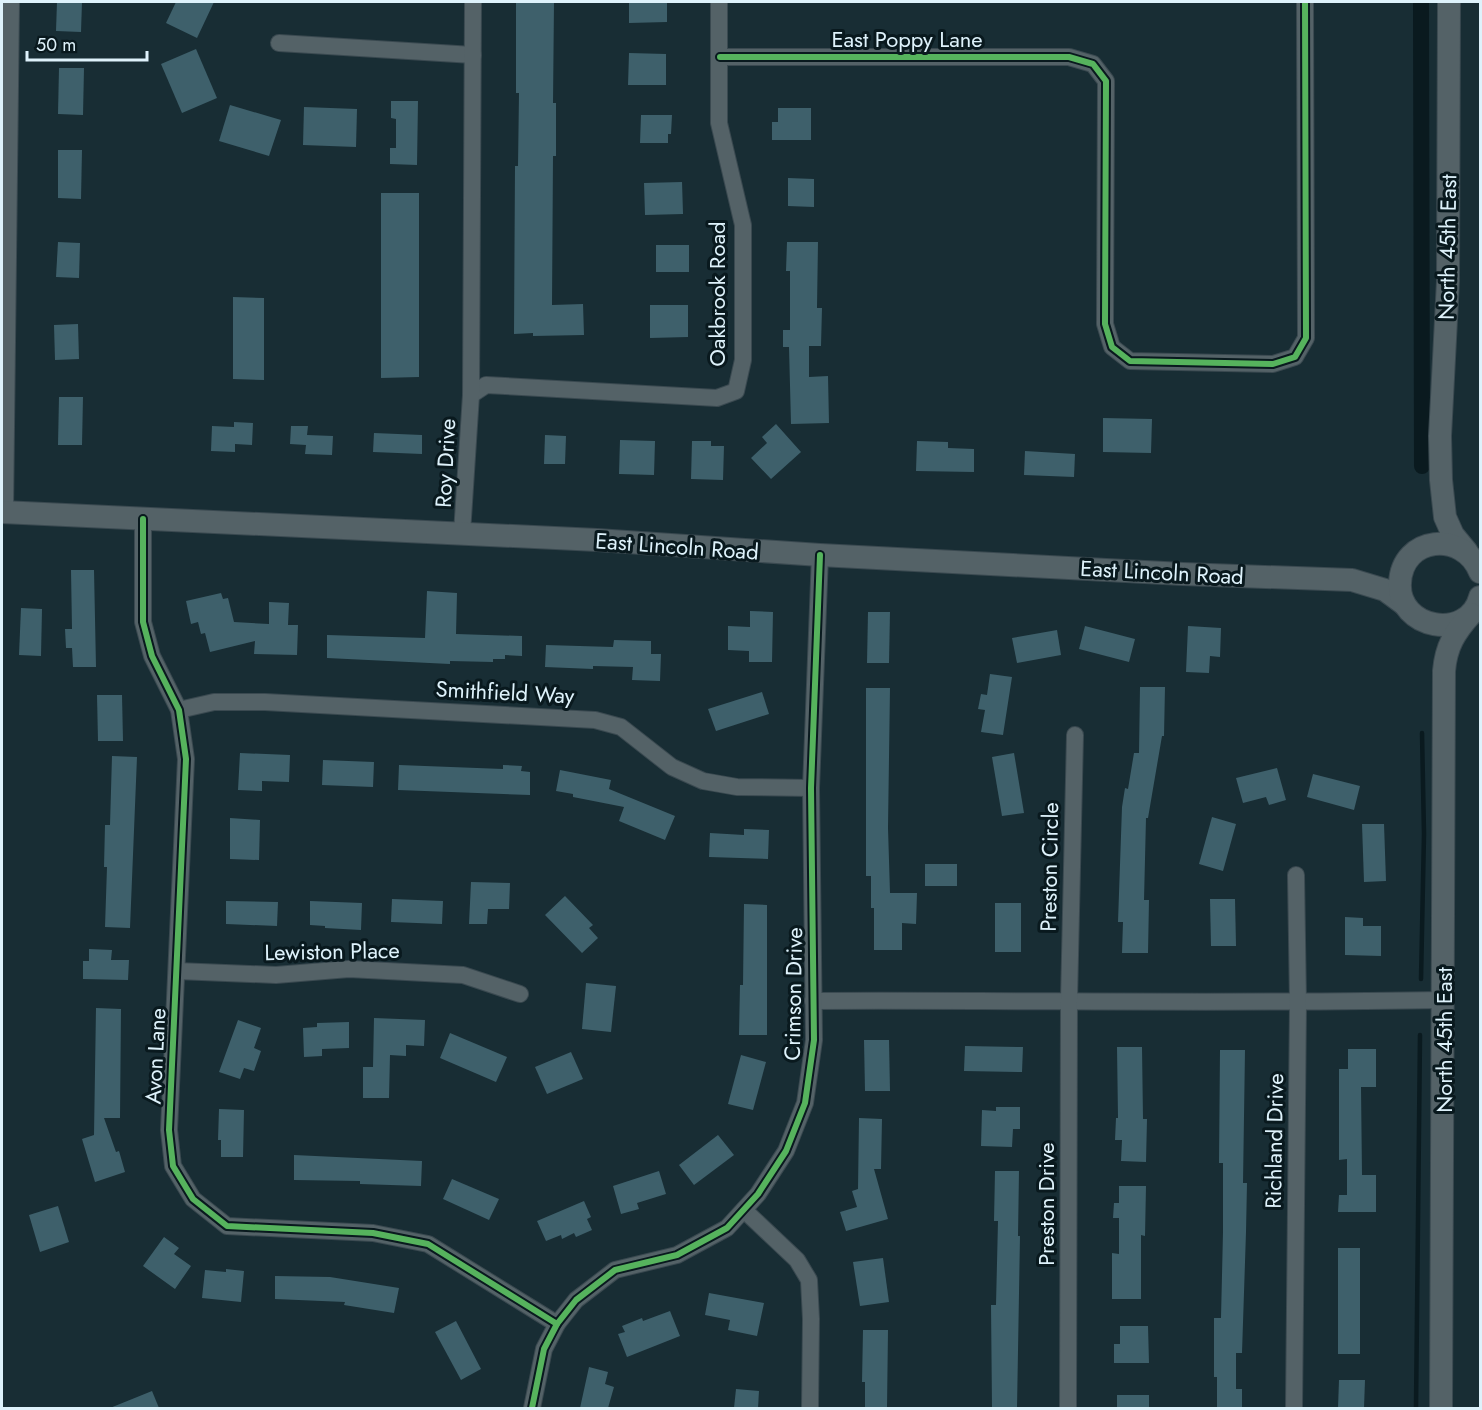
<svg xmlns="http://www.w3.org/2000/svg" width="1482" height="1410" viewBox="0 0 1482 1410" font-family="Jost,sans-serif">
	<rect width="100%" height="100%" fill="#182d34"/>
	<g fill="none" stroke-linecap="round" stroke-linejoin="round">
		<g stroke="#0a1a1f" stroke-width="4.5">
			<path d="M1421,979L1424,834L1422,733"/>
			<path d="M1416,1408L1420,1035"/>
		</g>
		<path stroke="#0a1a1f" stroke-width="16" d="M1421,2L1422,466"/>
	</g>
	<g fill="#3e606b">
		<path d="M57,2H82L81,32L56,31Z"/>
		<path d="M176,2H214L197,38L166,23Z"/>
		<path d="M516,2H554L553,103H556V156H553L552,305L583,304L584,335L533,336V333L514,334L515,166H518L519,93H516Z"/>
		<path d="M629,2H667V22L629,23Z"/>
		<path d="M196,49L217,98L182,113L161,64Z"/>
		<path d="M629,53L666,54V85H628Z"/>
		<path d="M59,68H84L83,115L58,114Z"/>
		<path d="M391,101H418L417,165L390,164V148H396V119L391,118Z"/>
		<path d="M230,105L281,120L269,156L219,141Z"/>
		<path d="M304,107L357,109L356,147L303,145Z"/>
		<path d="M778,108H811V140H772V122H778Z"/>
		<path d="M641,115H672L671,134H668V143H640Z"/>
		<path d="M58,150H82L81,199L58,198Z"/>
		<path d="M788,178L814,179V207L788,206Z"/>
		<path d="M682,182L683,214L645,215L644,183Z"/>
		<path d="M381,193H419V377L381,378Z"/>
		<path d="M58,242L80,243L79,278L56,277Z"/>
		<path d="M787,242H818L817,308H822L821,346H809V377L828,376L829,423L791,424L789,347H783V330H790V271H786Z"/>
		<rect x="656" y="245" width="33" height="27"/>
		<path d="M233,297L264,298V380L233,379Z"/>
		<path d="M650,305H688V337L650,338Z"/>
		<path d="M78,324L79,359L55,360L54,325Z"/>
		<path d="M59,397H83L82,445H58Z"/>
		<path d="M1103,418L1152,419L1151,453L1103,452Z"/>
		<path d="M234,422L253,423L252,445L235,444V452L211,451L212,426L234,427Z"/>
		<path d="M776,424L801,452L771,479L751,458L767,443L762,437Z"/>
		<path d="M291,426H308L307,435L333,436L332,455L305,454L306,445L290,444Z"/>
		<path d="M374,433L422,435V454L373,452Z"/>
		<path d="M545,435L566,436L565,464H544Z"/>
		<path d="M620,440L655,441L654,475L619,474Z"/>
		<path d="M692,441H711V446H724L723,480L691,479Z"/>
		<path d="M917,441L948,442V448L974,449V472L916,471Z"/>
		<path d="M1025,451L1075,454L1074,477L1024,475Z"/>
		<path d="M71,570H94L96,667H73L72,648H66L65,629H72Z"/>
		<path d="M427,591L457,593L456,634L522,636V656L505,655V659H493V662L450,661V664L327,658V635L425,638Z"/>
		<path d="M221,593L223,599L228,598L234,622L269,624V602L289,603L288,625H298L297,655L254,654L255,641L210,652L205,633L201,634L198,622L191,624L186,601Z"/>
		<path d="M21,608L42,609L41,656L19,655Z"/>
		<path d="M750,611L773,612L772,662H749V651L728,650V626L750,627Z"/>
		<path d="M868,612H890L889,663H867Z"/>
		<path d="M1085,626L1135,639L1129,662L1079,649Z"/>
		<path d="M1188,626L1221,628L1220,657L1210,656L1209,673L1186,672Z"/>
		<path d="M1057,630L1061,655L1017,663L1012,638Z"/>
		<path d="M614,640L651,641V654H661L660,681L632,680L633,667L593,666V669L545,667L546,645L613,647Z"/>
		<path d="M990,674L1012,677L1003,735L981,732L985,710L978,709L981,694L987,695Z"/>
		<path d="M1140,687H1165L1164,736H1162L1148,818H1146L1144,900H1149L1148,953H1122L1123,922H1118L1122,807L1125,788L1128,789L1134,753H1139Z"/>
		<path d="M866,688H890L888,828L890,893H917L916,924L902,923V950H874V908H871V876H866Z"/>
		<path d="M762,692L769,714L716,731L708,709Z"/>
		<path d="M97,695H122L123,741H98Z"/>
		<path d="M240,753L290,755L289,782L262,781V791L238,790Z"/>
		<path d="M1014,753L1024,813L1002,816L992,757Z"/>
		<path d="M112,756L137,757L130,928L105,927L107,867H104L105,825H110Z"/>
		<path d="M323,760L374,762L373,787L322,785Z"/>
		<path d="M399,765L503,769V765L522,766L521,771L530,772V795L398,790Z"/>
		<path d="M1277,768L1286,800L1269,805L1266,797L1243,803L1236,778Z"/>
		<path d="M560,770L611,780L609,789L675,816L665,840L619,821L624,807L573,797V794L556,791Z"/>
		<path d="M1313,774L1360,786L1354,810L1307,797Z"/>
		<path d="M1212,817L1236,824L1223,871L1199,864Z"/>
		<path d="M230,818L260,820L259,860L230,859Z"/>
		<path d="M1362,824H1384L1386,881L1364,882Z"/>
		<path d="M744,829L769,830L768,859L709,857L710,833L744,835Z"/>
		<rect x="925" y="864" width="32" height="22"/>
		<path d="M471,882L510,883L509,909H488L487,924H469Z"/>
		<path d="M565,896L593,925L589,928L598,938L582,953L545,915Z"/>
		<path d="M392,899L443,901L442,924L391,922Z"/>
		<path d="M1210,899H1235L1236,946H1211Z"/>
		<path d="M226,901L278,902L277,926L226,924Z"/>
		<path d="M310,901L362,903L361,930L325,928V926L310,925Z"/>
		<rect x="995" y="903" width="26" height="49"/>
		<path d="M744,904L767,905V1035H739L740,985H743Z"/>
		<path d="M1345,917L1363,918V926H1381V956L1345,955Z"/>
		<path d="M89,949L112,950L111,960H129L128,980L83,979V961H89Z"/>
		<path d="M586,983L616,986L611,1032L582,1029Z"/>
		<path d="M96,1008L121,1009L120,1118H104L116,1152L119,1151L125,1172L95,1182L82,1139L94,1135Z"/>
		<path d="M374,1018L425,1020L424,1046L406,1045V1056L390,1055L389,1098H363V1067H373Z"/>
		<path d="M238,1020L261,1028L254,1048L261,1051L254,1071L244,1068L240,1079L219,1072Z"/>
		<path d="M349,1022V1048L322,1049V1056L304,1057L303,1028L317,1027V1023Z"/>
		<path d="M450,1033L507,1057L496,1082L440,1058Z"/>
		<path d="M864,1040H889L890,1091H865Z"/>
		<path d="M965,1046L1023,1047L1022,1072L964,1071Z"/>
		<path d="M1117,1047H1142L1143,1119H1147L1146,1162L1121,1161L1122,1140H1115L1116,1118H1118Z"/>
		<path d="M1348,1049H1376V1087H1361L1362,1175H1376V1212H1338L1339,1195H1347V1159L1339,1160V1069H1348Z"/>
		<path d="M1220,1050H1245L1243,1183H1247L1246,1232L1242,1353H1236V1389H1242V1408H1217V1377H1214V1318H1221L1223,1232V1163H1219Z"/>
		<path d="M571,1052L583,1079L547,1094L535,1067Z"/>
		<path d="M741,1055L766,1062L753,1110L728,1104Z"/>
		<path d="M996,1107H1020V1129H1013L1012,1147L981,1146L982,1110L996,1111Z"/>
		<path d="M219,1109L244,1110L243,1157H221V1140H218Z"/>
		<path d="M859,1118L882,1119L881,1169H874L888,1219L846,1231L840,1212L857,1207L852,1191L858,1189Z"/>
		<path d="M718,1135L734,1155L694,1185L679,1165Z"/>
		<path d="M294,1155L422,1161L421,1186L360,1184V1181L294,1180Z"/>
		<path d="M659,1171L666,1194L637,1203L639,1209L621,1214L613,1186Z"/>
		<path d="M995,1171H1019L1018,1236H1020L1017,1408H992L991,1305H996L998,1221H994Z"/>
		<path d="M452,1179L499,1199L489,1220L443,1199Z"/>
		<path d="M1119,1186H1146L1145,1236L1141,1235V1299H1112V1253L1119,1254V1218H1113L1114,1203H1119Z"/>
		<path d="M584,1201L591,1217L587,1219L592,1230L576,1237L574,1233L562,1239L561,1235L546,1241L537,1221Z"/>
		<path d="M58,1206L69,1242L40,1252L29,1215Z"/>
		<path d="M164,1237L179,1248L174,1254L191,1266L175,1289L143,1266Z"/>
		<rect x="1338" y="1248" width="22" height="106"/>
		<path d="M883,1258L889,1302L860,1306L853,1262Z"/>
		<path d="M226,1269L244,1271L241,1302L202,1298L205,1270L226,1272Z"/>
		<path d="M275,1276L330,1277L399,1288L394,1313L344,1305L345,1302L275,1299Z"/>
		<path d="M709,1293L764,1303L757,1336L728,1330L730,1320L705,1315Z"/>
		<path d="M670,1311L680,1336L627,1357L618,1334L625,1332L622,1326L642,1318L643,1321Z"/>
		<path d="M456,1321L481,1369L461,1380L435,1332Z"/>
		<path d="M1120,1326H1148L1149,1363H1114V1344H1120Z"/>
		<path d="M863,1330H888L887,1408H865V1382H862Z"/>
		<path d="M589,1367L608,1372L605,1384L614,1387L608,1408H580Z"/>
		<path d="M1339,1380H1365L1364,1408H1338Z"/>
		<path d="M736,1389L759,1391L758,1408H734Z"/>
		<path d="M152,1391L159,1408H110Z"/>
		<rect x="1117" y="1395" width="32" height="13"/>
	</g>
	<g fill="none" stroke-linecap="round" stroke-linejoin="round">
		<g stroke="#3a4950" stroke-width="18">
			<g id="minor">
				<path d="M279,43L473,55"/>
				<path d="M720,57H1069L1093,64L1106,81L1105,324L1112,347L1130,361L1273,364L1295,357L1306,338L1305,2"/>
				<path d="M471,395L486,385L717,398L736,391L743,360V225L719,123V2"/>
				<path d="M5,513L11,2"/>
				<path d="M143,519V622L152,656L179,710L186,759L169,1130L173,1166L193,1199L227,1226L373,1233L428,1244L557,1324"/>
				<path d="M462,533L471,395L473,2"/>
				<path d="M179,710L214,702H265L595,720L621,727L672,767L703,781L737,787L811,788"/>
				<path d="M177,971L276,975L349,969L463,975L520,994"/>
				<path d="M813,1001C1023,1000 1234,1004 1444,1000"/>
				<path d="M744,1210L797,1260L809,1280L811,1319L810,1408"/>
				<path d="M532,1408L544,1349L557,1324L576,1300L615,1270L677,1255L727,1228L758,1194L786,1151L805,1103L814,1040L811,788L820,555"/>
				<path d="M1068,1408L1069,1000L1075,735"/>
				<path d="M1294,1408L1298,1003L1296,875"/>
			</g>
		</g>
		<g stroke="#3a4950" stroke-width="24">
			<g id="secondary">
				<path d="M1449,2L1448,281L1440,436L1441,480L1445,517L1453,535L1467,552"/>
				<path d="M2,512L597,540L820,555L1183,574L1352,580L1385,590L1404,604"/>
				<path d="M1480,572C1463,530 1402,536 1400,583C1397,629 1468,642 1480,597"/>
				<path d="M1441,1408L1444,671C1446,646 1455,632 1471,614"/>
			</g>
		</g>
		<use href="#minor" stroke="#546267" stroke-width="16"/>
		<use href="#secondary" stroke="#546267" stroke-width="22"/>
		<g stroke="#09191e" stroke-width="10">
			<g id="cycleway">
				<path d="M720,57H1069L1093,64L1106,81L1105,324L1112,347L1130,361L1273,364L1295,357L1306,338L1305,2"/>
				<path d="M143,519V622L152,656L179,710L186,759L169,1130L173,1166L193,1199L227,1226L373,1233L428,1244L557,1324"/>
				<path d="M532,1408L544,1349L557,1324L576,1300L615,1270L677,1255L727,1228L758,1194L786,1151L805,1103L814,1040L811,788L820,555"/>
			</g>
		</g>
		<use href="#cycleway" stroke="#56b35d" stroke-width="6"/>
	</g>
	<g text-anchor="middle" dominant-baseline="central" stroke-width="6" stroke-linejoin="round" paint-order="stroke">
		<g font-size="22" fill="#def2fb" stroke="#09191e">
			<text x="907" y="39">East Poppy Lane</text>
			<text transform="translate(1447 247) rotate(-89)">North 45th East</text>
			<text transform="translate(717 294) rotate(-90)">Oakbrook Road</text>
			<text transform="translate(445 463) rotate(-87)">Roy Drive</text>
			<text transform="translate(677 546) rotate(4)">East Lincoln Road</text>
			<text transform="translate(1162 572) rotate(3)">East Lincoln Road</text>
			<text transform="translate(505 692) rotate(3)">Smithfield Way</text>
			<text transform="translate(1049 867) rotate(-89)">Preston Circle</text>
			<text transform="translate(332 951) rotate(-1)">Lewiston Place</text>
			<text transform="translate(793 994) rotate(-89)">Crimson Drive</text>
			<text transform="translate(1444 1040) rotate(-90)">North 45th East</text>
			<text transform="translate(155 1056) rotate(-87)">Avon Lane</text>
			<text transform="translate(1274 1141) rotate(-89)">Richland Drive</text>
			<text transform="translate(1046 1204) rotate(-90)">Preston Drive</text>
		</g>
	</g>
	<rect width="1482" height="1410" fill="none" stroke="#def2fb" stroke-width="6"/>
	<path d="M27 51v9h120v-9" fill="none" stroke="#def2fb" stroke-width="3"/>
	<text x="36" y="51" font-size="18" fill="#def2fb" stroke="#09191e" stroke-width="4.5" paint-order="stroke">50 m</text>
</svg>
